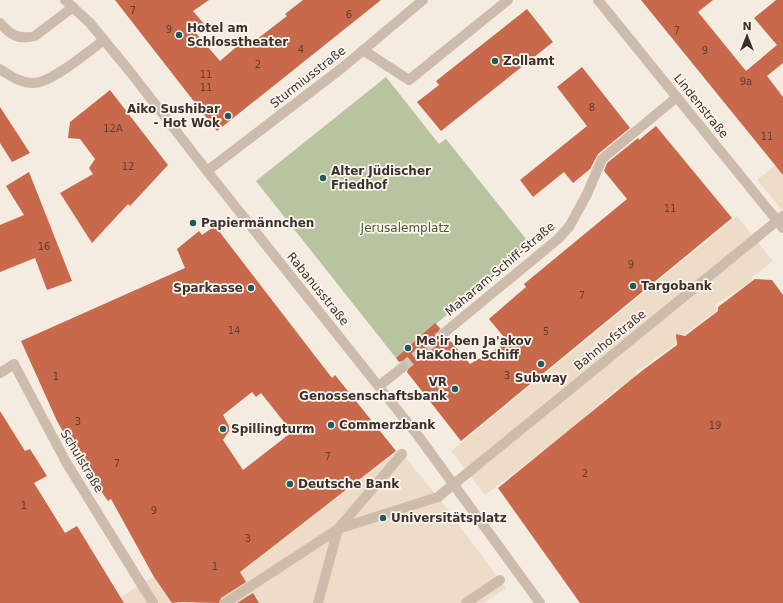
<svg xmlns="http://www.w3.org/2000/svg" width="783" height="603" viewBox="0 0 783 603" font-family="'DejaVu Sans',sans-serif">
	<rect width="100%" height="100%" fill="#f4ebe1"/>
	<path fill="#b8c4a0" d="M386,77L439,144L446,139L530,244L396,358L256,181Z"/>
	<g fill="#ecdcc8">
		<path d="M783,160V211L757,180Z"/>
		<path d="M737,216L773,261L752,277L751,282L716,304V311L685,334H682L675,339V344L644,367L636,371V379L621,389L618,388L565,434L485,495L451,451Z"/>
		<path d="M399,450L438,497L506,588L484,603H179L185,599L193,603L201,601Z"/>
		<path d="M154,577L172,603H112L142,583Z"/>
	</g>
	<g fill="#c8694b" fill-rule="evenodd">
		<path d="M115,0H209L193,11L205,25L195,32L220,61L248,37L252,43L287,16L285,14L303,0H381L217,131Z"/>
		<path d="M641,0H713L698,12L746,71L777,45L754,18L776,0H783V63L767,76L783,97V175Z"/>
		<path d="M527,9L553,42L441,131L417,102L439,85L436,81Z"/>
		<path d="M582,67L630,128L598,154L590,169L573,183L564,172L533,197L520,180L587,126L557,87Z"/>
		<path d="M110,90L168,165L130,206L128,204L92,243L60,193L93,174L89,168L95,159L80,139L68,138L70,122Z"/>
		<path d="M0,107L30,153L12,162L0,143Z"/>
		<path d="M656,126L732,218L461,441L407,372L409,366L408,363L402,361L399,362L396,358L435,323L440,328L438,334L439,337L445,339L448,338L470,364L508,342L489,319L526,287L524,284L627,199L604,171L607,163L638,138L639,140Z"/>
		<path d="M29,172L72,281L47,290L35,258L0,272V225L24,215L6,186Z"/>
		<path d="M215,226L332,378L335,375L396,451L240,572L246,582L221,598L219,603L182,602L172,603L154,577L111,499L108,501L78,458L57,421L21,341L185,268L177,249L199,231L202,235ZM252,392L256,397L261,393L292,432L243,470L223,440L229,431V426L223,415Z"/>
		<path d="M755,279L772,280L783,295V603H580L498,488L643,370L677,345L676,334L685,336L718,311V307Z"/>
		<path d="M0,411L25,451L30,449L47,476L34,483L65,533L77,526L124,603H0Z"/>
		<path d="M253,593L259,603H237Z"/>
	</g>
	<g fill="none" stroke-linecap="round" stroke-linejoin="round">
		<path stroke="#cfc6bd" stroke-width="10" stroke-dasharray="10 5" stroke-linecap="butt" d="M403,367L444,333"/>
		<g stroke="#cdbbac" stroke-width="10">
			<path d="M0,23C10,35 19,40 35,36L73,7"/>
			<path d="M363,50L409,80L508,0"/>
			<path d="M0,69C10,76 21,83 34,83C51,83 89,51 104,40"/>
		</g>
		<g stroke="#cdbbac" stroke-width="10">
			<path d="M65,0L90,23L131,73L207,171L419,437L540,603"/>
			<path d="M598,0L783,228"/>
			<path d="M207,171L342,68L423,0"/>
			<path d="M444,333L558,239L569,227L587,194L602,159L677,97"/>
			<path d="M0,373L14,364L66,462L153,603"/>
			<path d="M379,386L403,367"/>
			<path d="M225,603L338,529L438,497L783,216"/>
			<path d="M318,603L338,529L402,454"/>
			<path d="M466,603L500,580"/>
		</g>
	</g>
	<g fill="#1f5a5e" stroke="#fbf5ee" stroke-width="1.5">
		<circle cx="179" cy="35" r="4"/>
		<circle cx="495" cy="61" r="4"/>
		<circle cx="228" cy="116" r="4"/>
		<circle cx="323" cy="178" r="4"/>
		<circle cx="193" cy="223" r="4"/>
		<circle cx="633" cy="286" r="4"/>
		<circle cx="251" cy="288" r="4"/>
		<circle cx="408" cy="348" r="4"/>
		<circle cx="541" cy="364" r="4"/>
		<circle cx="455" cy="389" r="4"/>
		<circle cx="331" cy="425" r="4"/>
		<circle cx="223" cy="429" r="4"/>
		<circle cx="290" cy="484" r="4"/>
		<circle cx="383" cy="518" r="4"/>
	</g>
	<g text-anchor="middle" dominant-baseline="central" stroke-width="3.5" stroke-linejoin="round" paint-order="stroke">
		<g font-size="10" fill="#5e3e33">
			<text x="133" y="10">7</text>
			<text x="349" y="14">6</text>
			<text x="169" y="29">9</text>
			<text x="677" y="30">7</text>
			<text x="301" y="49">4</text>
			<text x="705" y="50">9</text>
			<text x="258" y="64">2</text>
			<text x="206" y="74">11</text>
			<text x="746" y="81">9a</text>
			<text x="206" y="87">11</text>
			<text x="592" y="107">8</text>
			<text x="113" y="128">12A</text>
			<text x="767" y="136">11</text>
			<text x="128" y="166">12</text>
			<text x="670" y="208">11</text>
			<text x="44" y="246">16</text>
			<text x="631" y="264">9</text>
			<text x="582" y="295">7</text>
			<text x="234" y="330">14</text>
			<text x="546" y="331">5</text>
			<text x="507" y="375">3</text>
			<text x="56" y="376">1</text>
			<text x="78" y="421">3</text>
			<text x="715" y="425">19</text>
			<text x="328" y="456">7</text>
			<text x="117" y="463">7</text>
			<text x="585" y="473">2</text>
			<text x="24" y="505">1</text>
			<text x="154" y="510">9</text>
			<text x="248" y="538">3</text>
			<text x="215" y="566">1</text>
		</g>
		<g font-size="12" font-weight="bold" fill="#3b302b" stroke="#fbf5ee" text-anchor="start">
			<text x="187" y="28">Hotel am<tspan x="187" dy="14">Schlosstheater</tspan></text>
			<text x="503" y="61">Zollamt</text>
			<text x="220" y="109" text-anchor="end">Aiko Sushibar<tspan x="220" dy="14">- Hot Wok</tspan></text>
			<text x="331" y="171">Alter Jüdischer<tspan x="331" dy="14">Friedhof</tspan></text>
			<text x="201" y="223">Papiermännchen</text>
			<text x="641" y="286">Targobank</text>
			<text x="243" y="288" text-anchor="end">Sparkasse</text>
			<text x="416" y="341">Me'ir ben Ja'akov<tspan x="416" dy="14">HaKohen Schiff</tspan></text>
			<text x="541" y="378" text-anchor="middle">Subway</text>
			<text x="447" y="382" text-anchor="end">VR<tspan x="447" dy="14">Genossenschaftsbank</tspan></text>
			<text x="339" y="425">Commerzbank</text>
			<text x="231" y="429">Spillingturm</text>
			<text x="298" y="484">Deutsche Bank</text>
			<text x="391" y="518">Universitätsplatz</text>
		</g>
		<g font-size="12" fill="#3b302b" stroke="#fbf5ee">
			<text transform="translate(308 77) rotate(-38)">Sturmiusstraße</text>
			<text transform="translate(701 106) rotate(51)">Lindenstraße</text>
			<text transform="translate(500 269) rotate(-40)">Maharam-Schiff-Straße</text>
			<text transform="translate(318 289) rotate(51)">Rabanusstraße</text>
			<text transform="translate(610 340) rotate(-39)">Bahnhofstraße</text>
			<text transform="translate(82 461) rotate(59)">Schulstraße</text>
		</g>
		<g font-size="12" fill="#4a5a2e" stroke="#fbf5ee">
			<text x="405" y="228">Jerusalemplatz</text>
		</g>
	</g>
	<g transform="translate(747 36)" stroke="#fbf5ee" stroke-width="3" paint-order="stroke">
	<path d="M0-3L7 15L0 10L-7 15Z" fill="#3b302b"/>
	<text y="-6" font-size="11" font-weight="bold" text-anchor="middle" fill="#3b302b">N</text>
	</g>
</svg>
